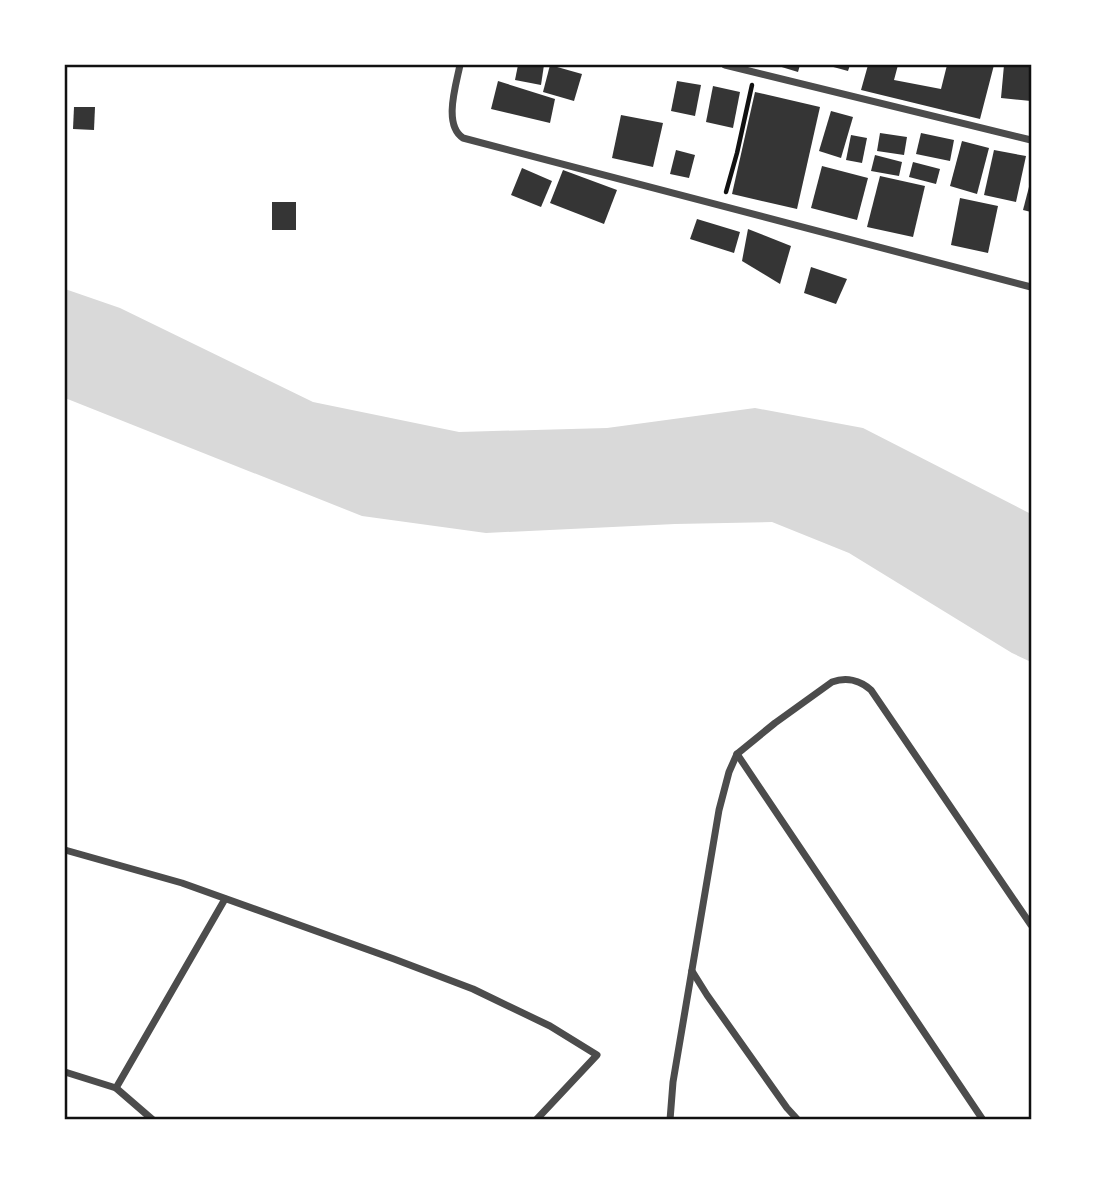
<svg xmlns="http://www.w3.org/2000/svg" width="1096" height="1185" viewBox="0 0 1096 1185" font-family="Rubik,sans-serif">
	<rect width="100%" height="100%" fill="#fff"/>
	<path fill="#d9d9d9" d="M65,289L120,308L313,402L459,432L607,428L755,408L863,428L1031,514V662L1012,653L849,553L772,522L675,524L486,533L362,516L65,398Z"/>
	<g fill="#353535">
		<path d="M518,65H544L541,85L515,80Z"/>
		<path d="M550,65L582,74L574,101L543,92Z"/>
		<path d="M775,65H800L798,72Z"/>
		<path d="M826,65H850L848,71Z"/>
		<path d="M868,65H898L894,80L941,89L947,65H994L980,119L861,90Z"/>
		<path d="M1004,65H1031V101L1001,98Z"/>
		<path d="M498,81L555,99L550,123L491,109Z"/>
		<path d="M677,81L701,85L695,116L671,111Z"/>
		<path d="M713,86L740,92L733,128L706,122Z"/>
		<path d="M755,92L820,107L797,209L732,194Z"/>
		<path d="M74,107H95L94,130L73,129Z"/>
		<path d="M831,111L853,117L841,158L819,151Z"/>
		<path d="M621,115L663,123L653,167L612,158Z"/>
		<path d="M880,133L907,137L904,155L877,151Z"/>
		<path d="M921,133L954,140L950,161L916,154Z"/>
		<path d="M851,135L867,138L862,163L846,160Z"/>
		<path d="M962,141L989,148L977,194L950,186Z"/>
		<path d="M676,150L695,155L689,178L670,174Z"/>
		<path d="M994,150L1026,156L1016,202L984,195Z"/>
		<path d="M875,155L902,162L899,176L871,171Z"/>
		<path d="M913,162L940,169L936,184L909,177Z"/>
		<path d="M822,166L868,178L857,220L811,208Z"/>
		<path d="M522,168L552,181L541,207L511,195Z"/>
		<path d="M563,170L617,190L604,224L550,203Z"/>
		<path d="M880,176L925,186L913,237L867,227Z"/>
		<path d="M1030,183L1031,184V212L1023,210Z"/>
		<path d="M960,198L998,206L988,253L951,245Z"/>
		<rect x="272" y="202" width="24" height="28"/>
		<path d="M697,219L740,232L734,253L690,239Z"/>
		<path d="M748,229L791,246L780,284L742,261Z"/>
		<path d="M811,267L847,279L836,304L804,293Z"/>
	</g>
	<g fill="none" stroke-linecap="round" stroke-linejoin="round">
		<path stroke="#111" stroke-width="4.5" d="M726,192L737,153L752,85"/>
		<g stroke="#4c4c4c" stroke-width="7">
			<path d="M460,65C456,85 443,125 463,138L1031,287"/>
			<path d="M725,65L1031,140"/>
			<path d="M737,754L983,1120"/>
			<path d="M65,850L182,883L394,959L473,989L550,1026L597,1055L536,1120"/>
			<path d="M692,971L707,995L787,1108L798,1120"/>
			<path d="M65,1072L116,1088L153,1120"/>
			<path d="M116,1088L225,899"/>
			<path d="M670,1120L673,1082L719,810L729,772L737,754L775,723L832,682C846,677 860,680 871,690L1031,925"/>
		</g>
	</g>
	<rect width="1096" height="1185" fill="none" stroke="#ffffff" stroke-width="133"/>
	<rect x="66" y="66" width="964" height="1052" fill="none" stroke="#111" stroke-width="2.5"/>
</svg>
